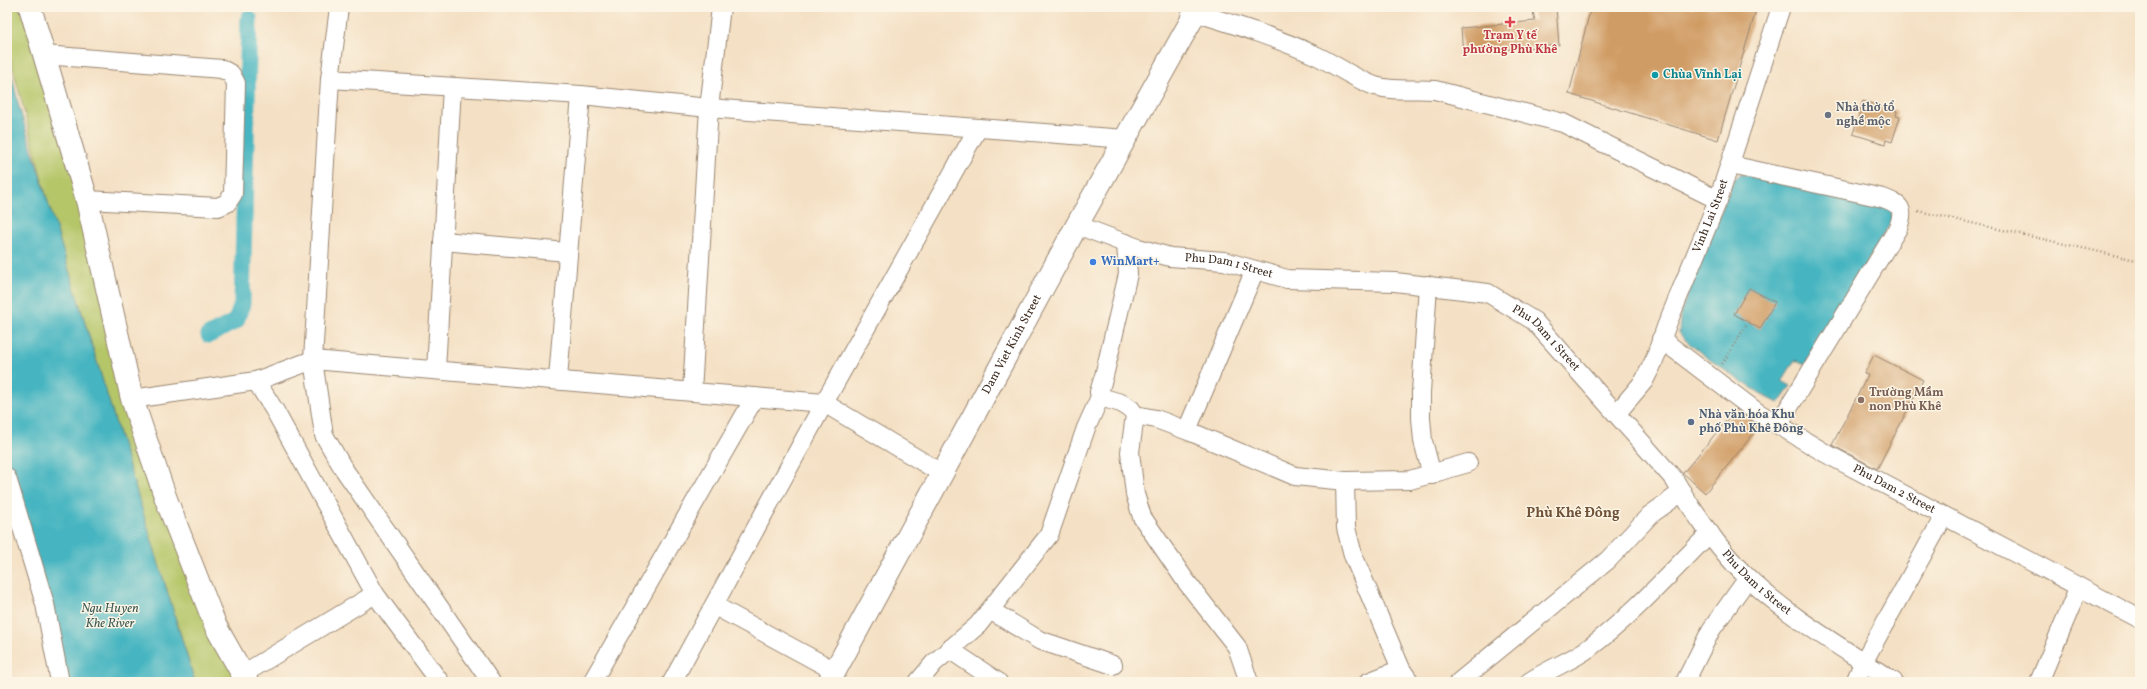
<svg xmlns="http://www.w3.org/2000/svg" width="2147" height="689" viewBox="0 0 2147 689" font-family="Vollkorn,serif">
	<rect width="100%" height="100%" fill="#fcf5e5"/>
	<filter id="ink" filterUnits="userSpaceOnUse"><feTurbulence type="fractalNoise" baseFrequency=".025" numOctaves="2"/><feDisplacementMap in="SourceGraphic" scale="8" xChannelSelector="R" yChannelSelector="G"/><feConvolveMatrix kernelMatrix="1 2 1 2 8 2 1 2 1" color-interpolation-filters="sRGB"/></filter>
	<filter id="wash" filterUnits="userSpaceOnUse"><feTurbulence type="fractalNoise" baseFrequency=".012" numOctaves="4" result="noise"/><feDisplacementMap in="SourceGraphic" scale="16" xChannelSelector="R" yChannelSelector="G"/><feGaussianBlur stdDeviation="0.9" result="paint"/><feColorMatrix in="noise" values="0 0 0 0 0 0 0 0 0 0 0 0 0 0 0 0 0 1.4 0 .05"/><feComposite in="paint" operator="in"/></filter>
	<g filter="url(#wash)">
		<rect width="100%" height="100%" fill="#f4e0c4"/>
		<path fill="#b5c669" stroke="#787844" d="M7,7H30L132,399L247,682H195L47,199L7,45Z"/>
		<g fill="#46b5c1" stroke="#407070">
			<path d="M7,55L19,107L195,682H60L7,478Z"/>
			<path d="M1742,174L1888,207L1891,211L1893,219L1805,365L1795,360L1782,381L1791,386L1779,403C1764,398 1683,344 1679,332L1681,311L1734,179Z"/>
		</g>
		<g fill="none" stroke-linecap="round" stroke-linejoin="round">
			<path stroke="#46b5c1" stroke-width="17" d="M209,335L236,321L242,304L249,18"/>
		</g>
		<g id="blocks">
			<g fill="#d09c65">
				<path d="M1532,7H1556L1559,45L1463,54L1461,28L1535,21Z"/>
				<path d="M1591,7H1757L1718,140L1569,94Z"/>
				<path d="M1863,101L1897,111L1896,116L1900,117L1892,142L1886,140L1885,144L1853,134Z"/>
				<path d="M1749,288L1775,302L1760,329L1734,314Z"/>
				<path d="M1874,355L1923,380L1877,469L1832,445L1868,375L1864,374Z"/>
				<path d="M1736,409L1759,427L1705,493L1683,473Z"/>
			</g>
		</g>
	</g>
	<g filter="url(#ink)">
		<use href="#blocks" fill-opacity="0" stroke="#988571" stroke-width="1"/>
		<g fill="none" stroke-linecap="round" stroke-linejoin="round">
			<g stroke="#988571" stroke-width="20">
				<g id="minor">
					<path d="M339,7L330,79L313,360L324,435L343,468L491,682"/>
					<path d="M1194,12C1236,25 1277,38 1317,56C1336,65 1355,79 1375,86C1394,92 1415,88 1435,90L1563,123L1718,200"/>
					<path d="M44,55L222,69L231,74L236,83L233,194L227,203L218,207L87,200"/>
					<path d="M330,79L581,95L709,108L1126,139"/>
					<path d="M1730,165L1883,198C1901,205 1905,208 1898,228L1778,425"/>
					<path id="s1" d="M1077,225L1138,248L1170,257L1224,261L1287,279L1395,282L1488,293L1534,321L1674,479C1691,509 1721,552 1746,576C1788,617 1845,649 1894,682"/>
					<path d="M443,241L567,252"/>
					<path d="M1126,243L1128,274L1104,376L1099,392L1100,397L1121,403L1131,409L1135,415L1130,452L1135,494L1142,517L1185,580L1237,647L1249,682"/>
					<path d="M1428,285L1421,392V418L1423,441L1432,475"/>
					<path id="s2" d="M1661,339L1757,412L1825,453L2140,619"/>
					<path d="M436,370L452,87"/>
					<path d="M558,379L581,95"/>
					<path d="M692,392L709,108L721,7"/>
					<path d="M132,399L256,381"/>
					<path id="s3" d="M1617,413L1644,381L1654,361L1666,327L1718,200L1781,7"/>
					<path d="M1135,415L1156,419L1191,432L1295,476L1345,481L1410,480L1468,463"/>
					<path d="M1187,430L1255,270"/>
					<path d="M7,478L45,604L60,682"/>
					<path d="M1345,481L1346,528L1353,555L1401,669L1410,682"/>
					<path d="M715,606L835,671"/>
					<path d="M990,610L1039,640L1113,665"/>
					<path d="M949,649L998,682"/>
					<path d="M243,674L375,594"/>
					<path d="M440,682L375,594L275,411L256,381L313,360L824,403L943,474"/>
					<path d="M592,682L755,397"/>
					<path d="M672,682L824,403L978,128"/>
					<path d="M918,682L934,663L978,625L1049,535L1086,428L1100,397"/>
					<path d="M1368,682L1401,669"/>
					<path d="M1459,682L1608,560L1650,515L1682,492"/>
					<path d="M1529,682C1548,669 1570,662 1589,648C1632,616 1673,570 1710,533"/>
					<path d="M1685,682L1711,630L1748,578"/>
					<path d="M1855,682L1864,661L1944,516"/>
					<path d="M2039,682L2079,587"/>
				</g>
			</g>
			<g stroke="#988571" stroke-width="24">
				<g id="major">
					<path d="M30,7L87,200L132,399L166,499L216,627L247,682"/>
					<path id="s4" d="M829,682L1077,225L1191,21L1195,7"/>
				</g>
			</g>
			<g stroke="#988571" stroke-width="2.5" stroke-dasharray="1 3" stroke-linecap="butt">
				<path d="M1918,211L2140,261"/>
				<path d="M1722,364L1747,324"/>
			</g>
			<use href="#minor" stroke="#fff" stroke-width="18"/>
			<use href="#major" stroke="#fff" stroke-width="22"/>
		</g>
	</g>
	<path fill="#e0444e" stroke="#fcf5e5" stroke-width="1.5" d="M1508 16h4v4h4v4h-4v4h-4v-4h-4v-4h4z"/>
	<circle fill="#0f9aa8" stroke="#fcf5e5" stroke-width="1.5" cx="1655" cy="75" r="4"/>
	<circle fill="#6b7280" stroke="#fcf5e5" stroke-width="1.5" cx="1828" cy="115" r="4"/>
	<circle fill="#3f7fe0" stroke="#fcf5e5" stroke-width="1.5" cx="1093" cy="262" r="4"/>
	<circle fill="#8d6e63" stroke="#fcf5e5" stroke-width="1.5" cx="1861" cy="400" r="4"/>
	<circle fill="#5c6f8a" stroke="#fcf5e5" stroke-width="1.5" cx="1691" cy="422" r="4"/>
	<g text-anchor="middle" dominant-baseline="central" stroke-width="3" stroke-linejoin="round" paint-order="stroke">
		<g font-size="12" font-weight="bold" fill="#be3a42" stroke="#fcf5e5">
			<text x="1510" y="36">Trạm Y tế<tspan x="1510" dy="14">phường Phù Khê</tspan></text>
		</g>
		<g font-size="12" font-weight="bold" fill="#0d838f" stroke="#fcf5e5" text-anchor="start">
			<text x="1663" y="75">Chùa Vĩnh Lại</text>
		</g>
		<g font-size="12" font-weight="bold" fill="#5b616d" stroke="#fcf5e5" text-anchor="start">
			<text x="1836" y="108">Nhà thờ tổ<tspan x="1836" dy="14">nghề mộc</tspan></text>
		</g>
		<g font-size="12" fill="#3b2a1e" stroke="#fcf5e5">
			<text stroke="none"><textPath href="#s3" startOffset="220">Vinh Lai Street</textPath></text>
			<text stroke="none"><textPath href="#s1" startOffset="158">Phu Dam 1 Street</textPath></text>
			<text stroke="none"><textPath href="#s1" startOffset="494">Phu Dam 1 Street</textPath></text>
			<text stroke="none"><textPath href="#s4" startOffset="384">Dam Viet Kinh Street</textPath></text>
			<text stroke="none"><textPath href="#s2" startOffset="278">Phu Dam 2 Street</textPath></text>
			<text stroke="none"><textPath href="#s1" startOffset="818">Phu Dam 1 Street</textPath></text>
		</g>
		<g font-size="12" font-weight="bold" fill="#366cbe" stroke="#fcf5e5" text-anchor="start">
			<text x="1101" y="262">WinMart+</text>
		</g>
		<g font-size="12" font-weight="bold" fill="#785e54" stroke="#fcf5e5" text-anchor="start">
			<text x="1869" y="393">Trường Mầm<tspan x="1869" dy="14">non Phù Khê</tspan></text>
		</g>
		<g font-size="12" font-weight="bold" fill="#4e5e75" stroke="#fcf5e5" text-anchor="start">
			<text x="1699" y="415">Nhà văn hóa Khu<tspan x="1699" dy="14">phố Phù Khê Đông</tspan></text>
		</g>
		<g font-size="13" font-style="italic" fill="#3f5b57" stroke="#fcf5e5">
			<text x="110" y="609">Ngu Huyen<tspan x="110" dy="15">Khe River</tspan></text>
		</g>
		<g font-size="14" font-weight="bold" fill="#6f5237" stroke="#fcf5e5">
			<text x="1573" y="513">Phù Khê Đông</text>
		</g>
	</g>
	<rect width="2147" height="689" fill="none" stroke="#fcf5e5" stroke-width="24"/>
</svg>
